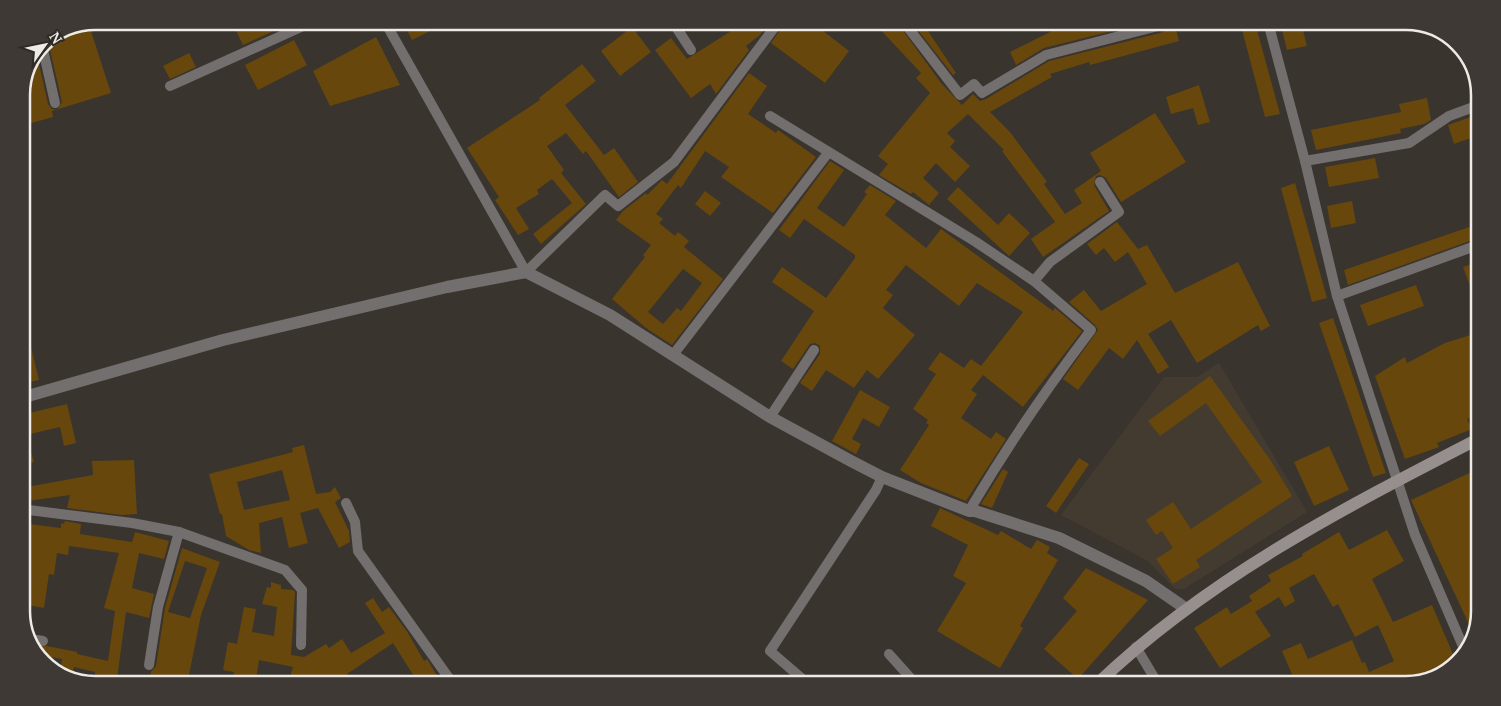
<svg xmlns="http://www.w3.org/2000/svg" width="1501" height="706" viewBox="0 0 1501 706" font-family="'PT Serif',serif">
	<rect width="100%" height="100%" fill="#39342e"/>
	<path fill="#443b30" d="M1219,363L1307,512L1184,589H1175L1148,561L1061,515L1164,377H1197Z"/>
	<g fill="#67470c" fill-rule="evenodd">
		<path d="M232,22H293L243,45Z"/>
		<path d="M403,23H426L430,31L412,40Z"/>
		<path d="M742,24H768L760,35L746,46L749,50L716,94L710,84L691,98L655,50L671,38L687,59Z"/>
		<path d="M784,24H814L849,51L825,83L771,43Z"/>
		<path d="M876,25H899L941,83L962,105L973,94L980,101L986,99L1049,61L1160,33L1175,26L1179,41L1090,65L1089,62L1050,74L1052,77L990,112L1010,132L1047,182L1044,184L1065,214L1082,203L1074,190L1101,171L1090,153L1155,113L1186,162L1121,202L1106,178L1100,175L1096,176L1094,185L1109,211L1043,257L1031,239L1055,222L1002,151L1004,150L968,114L947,133L955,141L950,147L970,166L955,182L936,163L923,178L939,193L929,205L913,192L911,194L879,175L888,164L878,156L930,93L916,78L921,73Z"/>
		<path d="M914,25H924L956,73L953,75Z"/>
		<path d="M1060,25H1087L1132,26L1044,48L1016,65L1010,52L1060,27Z"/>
		<path d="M1241,26H1256L1280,114L1265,117Z"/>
		<path d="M1281,26H1302L1307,46L1287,50Z"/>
		<path d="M632,27L651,52L620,76L601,51Z"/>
		<path d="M90,28L111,93L52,111L53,117L21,126V105L26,104L22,89L37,55L48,104L52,109L57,110L62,102L48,41Z"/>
		<path d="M376,37L400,85L330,106L313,71Z"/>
		<path d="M294,40L307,65L258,90L245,65Z"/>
		<path d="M189,53L196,67L170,79L163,66Z"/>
		<path d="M582,64L596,81L565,105L604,155L614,148L638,182L619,197L586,151L583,154L566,133L547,146L564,170L561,173L586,204L541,244L533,234L572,203L552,179L537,190L539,194L516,208L529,229L518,235L495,200L499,197L467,148L540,100L539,98Z"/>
		<path d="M749,73L767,86L748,114L776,133L778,130L816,157L773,213L721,177L729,167L705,151L681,188L678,185L656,214L663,219L659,223L675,236L678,232L689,241L684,247L723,279L672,345L646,328L612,299L645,257L643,255L651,245L616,220L623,211L646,193L647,195L662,180L667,184ZM683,269L702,283L681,311L677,308L663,324L648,312Z"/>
		<path d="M1199,85L1210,122L1198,125L1193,108L1171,114L1166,97Z"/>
		<path d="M1427,98L1431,120L1424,124L1400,129L1401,133L1316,150L1311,130L1401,112L1399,104Z"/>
		<path d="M1479,114V135L1454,144L1448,125Z"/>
		<path d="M1375,158L1379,178L1329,187L1325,167Z"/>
		<path d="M830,161L844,170L817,208L844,227L867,194L864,192L870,185L896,201L885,215L926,248L941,229L1053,311L1055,308L1082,331L1023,407L983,375L971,390L977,394L961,418L991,439L996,432L1006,439L966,501L921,483L900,470L929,425L926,423L928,420L913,409L936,374L928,369L940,352L964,368L971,359L981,366L1023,312L977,283L959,306L906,265L886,290L893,295L883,308L915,335L878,379L867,370L854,388L826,370L812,391L800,383L820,354V346L815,343L810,344L793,369L781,361L814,311L772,282L782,267L826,298L855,258V255L804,219L790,238L779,230Z"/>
		<path d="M1295,183L1327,298L1312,302L1281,188Z"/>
		<path d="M958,187L998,225L1009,213L1030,233L1009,256L947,199Z"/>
		<path d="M705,191L721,203L710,216L695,204Z"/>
		<path d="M1352,201L1356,223L1331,228L1327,206Z"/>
		<path d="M1117,222L1138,249L1147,245L1175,293L1238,262L1270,326L1261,331L1258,325L1197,363L1171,320L1148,334L1169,367L1158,374L1137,340L1123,359L1109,348L1078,390L1063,379L1098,330L1095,325L1069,302L1084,290L1101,311L1147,284L1128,252L1115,262L1104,248L1096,255L1087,244Z"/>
		<path d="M1478,224V238L1348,285L1344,270Z"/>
		<path d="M1478,262L1477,305L1463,267Z"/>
		<path d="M1416,285L1424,306L1368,326L1360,305Z"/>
		<path d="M1333,318L1386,473L1373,477L1319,323Z"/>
		<path d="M1477,333L1476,416L1467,419L1472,429L1437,443L1439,447L1405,459L1375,376L1405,357L1407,363L1445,343Z"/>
		<path d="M30,343L39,380L21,384V345Z"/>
		<path d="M1210,376L1271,461L1292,496L1196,560L1200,567L1173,584L1156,559L1173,548L1162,531L1156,535L1146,520L1173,502L1191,529L1262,482L1206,403L1160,436L1148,421Z"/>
		<path d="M860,390L890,407L879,427L863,418L852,439L861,444L856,454L832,441Z"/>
		<path d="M67,404L76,443L64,446L60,427L26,435L34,462L21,466V415Z"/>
		<path d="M304,445L316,494L330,492L335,487L341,498L335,502L349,531L350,542L339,548L318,508L300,513L308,543L289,548L282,517L259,523L261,553L249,550L226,536L222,514H220L209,474L293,452L292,448ZM282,470L290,500L244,510L237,482Z"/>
		<path d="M1329,446L1349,490L1314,506L1294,462Z"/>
		<path d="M1079,458L1089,464L1056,513L1046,506Z"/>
		<path d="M134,460L137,514L122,515L67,508L70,495L21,502V488L93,475L92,461Z"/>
		<path d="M1003,469L1008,472L992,508L981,504Z"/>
		<path d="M1476,470L1475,528L1474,635L1411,500Z"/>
		<path d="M940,508L998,535L1001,531L1031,549L1037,540L1050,547L1047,553L1058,560L1020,626L1023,628L1000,668L937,631L966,583L953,576L968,545L931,526Z"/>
		<path d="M65,521L81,524L80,534L132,542L135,532L169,541L164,559L139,553L132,588L154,594L149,618L126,612L117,679H94L95,672L74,667L72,679H66L60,674L62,659L35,654L33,646H47L77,652V654L108,661L115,611L104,608L119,553L69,546L68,555L57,553L54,575L49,574L44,608L27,605L30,588L21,586V572H25L29,541L21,540V523L61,528V523L64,524Z"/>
		<path d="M1387,530L1404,561L1372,579L1393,622L1432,605L1456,661L1447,673L1407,685L1296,684L1282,651L1301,643L1308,659L1352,640L1362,663L1365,662L1369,672L1394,661L1378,625L1355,637L1338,604L1333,607L1314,574L1289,588L1295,601L1285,607L1279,597L1255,612L1271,636L1220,668L1194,628L1227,607L1231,614L1252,601L1249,596L1271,581L1268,575L1303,556L1302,554L1339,532L1349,550Z"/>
		<path d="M182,548L220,562L201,615L188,680L149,679L151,672L156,666L165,608ZM185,561L207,568L190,618L168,612Z"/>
		<path d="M1086,568L1148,600L1078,679L1044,649L1077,611L1063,598Z"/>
		<path d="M271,582L281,585V589L293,590L295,592L291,655L304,657L326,644L329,648L342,639L351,653L385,633L365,603L373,598L382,612L389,607L408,633L424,661L427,659L440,681H417L393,643L347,674L351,680H331L327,676L319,680H289L293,667L259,660L256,680H232L234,672L223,670L228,642L237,644L244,607L256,609L252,632L274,636L277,607L262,604L267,587L271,588Z"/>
	</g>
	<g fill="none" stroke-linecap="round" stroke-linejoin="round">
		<g stroke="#736f6e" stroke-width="10">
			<path d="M385,22L526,272L605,195L618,206L674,162L777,24"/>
			<path d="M674,24L691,50"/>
			<path d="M906,25L960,95L974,84L982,93L1046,55L1158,26"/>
			<path d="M1269,26L1305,161L1337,296L1415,535L1465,651"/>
			<path d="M42,45L55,103"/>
			<path d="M170,86L312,22"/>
			<path d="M770,116L976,242L1034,281L1091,330C1047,388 1006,448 969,511"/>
			<path d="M1305,161L1409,143L1449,116L1479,105"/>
			<path d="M1034,281L1050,262L1119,212L1100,182"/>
			<path d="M1337,296L1478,245"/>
			<path d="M673,355L828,153"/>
			<path d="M770,417L814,350"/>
			<path d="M346,503L355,522L358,551L451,681"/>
			<path d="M21,509L132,523L179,532L285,570L302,590L301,645"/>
			<path d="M30,639L43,641"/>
			<path d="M1136,647L1158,684"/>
			<path d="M889,654L915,683"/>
			<path d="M149,665L158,607L179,532"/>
			<path d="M806,682L770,651L876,490L882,477"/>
		</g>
		<path stroke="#736f6e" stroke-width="12" d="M21,398L223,340L447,287L526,272L610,315L770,417L851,461L882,477L969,511H975L1059,538L1146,581L1185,608"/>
		<path stroke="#968f8e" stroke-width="12" d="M1098,683C1208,578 1342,509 1476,440"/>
	</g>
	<path d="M0 0H1501V706H0ZM95 30H1406A65 65 0 0 1 1471 95V611A65 65 0 0 1 1406 676H95A65 65 0 0 1 30 611V95A65 65 0 0 1 95 30Z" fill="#3e3935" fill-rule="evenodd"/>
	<path fill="none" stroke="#eeebe7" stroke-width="2.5" d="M95 30H1406A65 65 0 0 1 1471 95V611A65 65 0 0 1 1406 676H95A65 65 0 0 1 30 611V95A65 65 0 0 1 95 30Z"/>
	<g transform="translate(45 45) rotate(57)" stroke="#2f2a25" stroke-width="4" paint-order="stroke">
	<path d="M0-4L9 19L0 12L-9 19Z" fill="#eeebe7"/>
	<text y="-8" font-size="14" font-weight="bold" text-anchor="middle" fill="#eeebe7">N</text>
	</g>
</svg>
